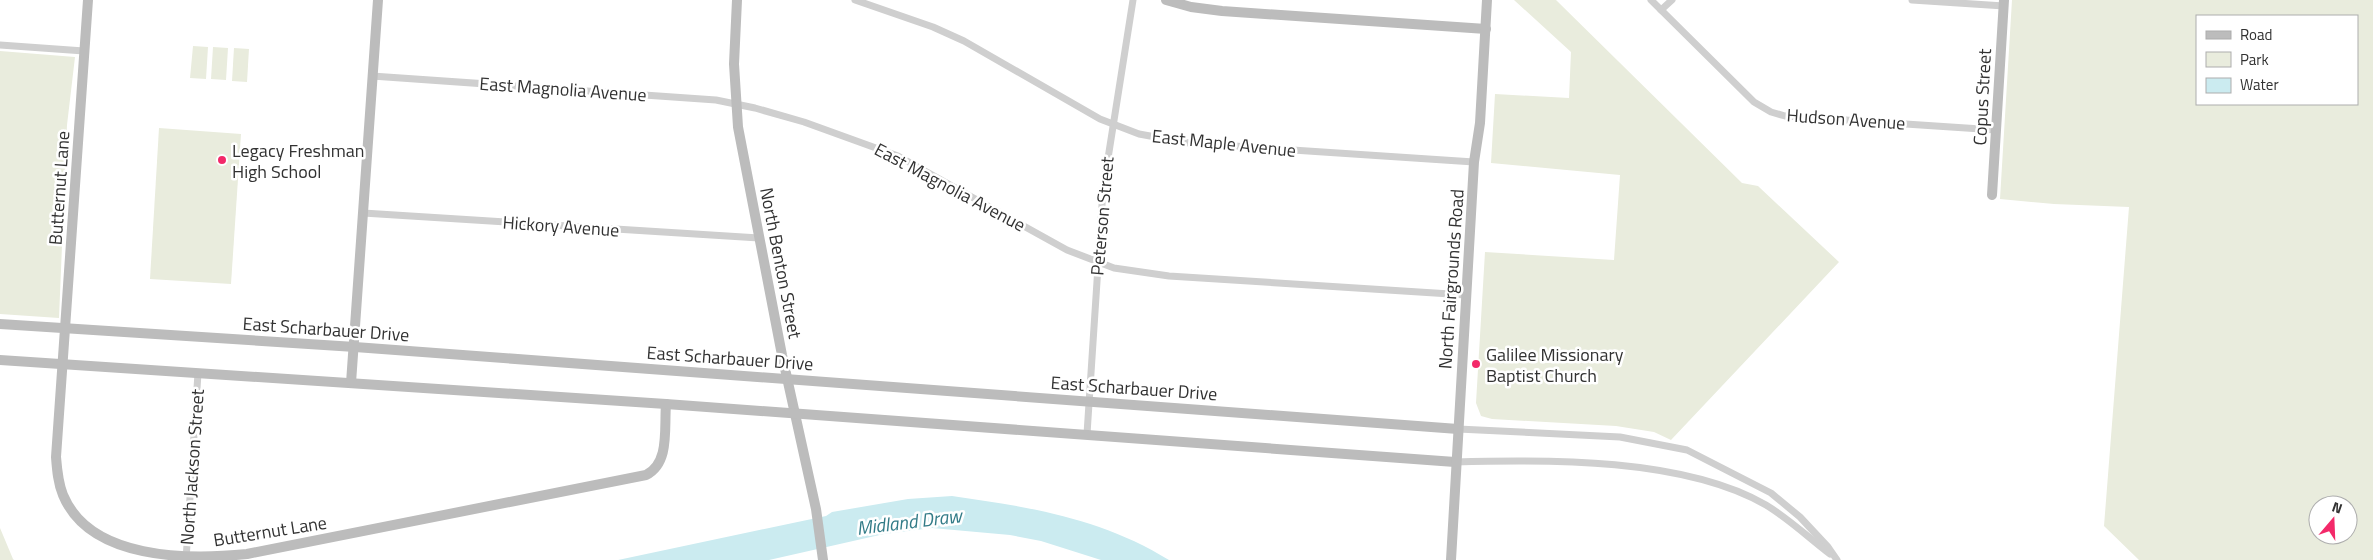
<svg xmlns="http://www.w3.org/2000/svg" width="2373" height="560" viewBox="0 0 2373 560" font-family="'Titillium Web',sans-serif">
	<rect width="100%" height="100%" fill="#fff"/>
	<g fill="#e9ecdd" fill-rule="evenodd">
		<path d="M1514,0H1556L1742,183L1758,186L1839,262L1671,440L1654,432L1616,426L1492,419L1481,416L1476,403L1485,252L1614,260L1620,175L1491,163L1495,94L1569,98L1571,52Z"/>
		<path d="M2012,0H2373V560H2139L2104,526L2129,207L2054,204L2000,199ZM2197,16H2357V104H2197ZM2318,505H2348V535H2318Z"/>
		<path d="M193,46L208,47L206,79L190,78Z"/>
		<path d="M213,47L228,48L226,80L211,79Z"/>
		<path d="M234,48L249,49L247,82L232,81Z"/>
		<path d="M0,51L75,57L67,125L59,318L0,314Z"/>
		<path d="M159,128L241,134L231,284L150,279Z"/>
		<path d="M0,528L13,559L14,560H0Z"/>
	</g>
	<path fill="#cbebf0" d="M952,496C1029,507 1101,518 1169,560H1101L1041,541L1010,535L932,528L884,534L769,560H618L826,516L832,512L908,499Z"/>
	<g fill="none" stroke-linecap="round" stroke-linejoin="round">
		<g stroke="#cfcfcf" stroke-width="7">
			<path d="M855,0L933,27L964,41L1100,119L1139,134L1189,143L1474,162"/>
			<path d="M1651,0L1754,102L1771,112L1785,116L1996,130"/>
			<path d="M1912,0L2004,6"/>
			<path d="M1661,10L1672,0"/>
			<path d="M0,45L84,51"/>
			<path d="M372,76L716,100L755,108L804,122L898,156L1067,250L1114,268L1169,276L1466,295"/>
			<path d="M363,213L759,238"/>
			<path d="M1458,429L1620,437L1687,450L1771,493L1800,517L1828,547L1837,560"/>
			<path d="M1087,434L1103,190L1133,0"/>
			<path d="M1455,462C1548,459 1685,458 1766,505C1789,519 1809,538 1830,554"/>
			<path d="M186,560L198,373"/>
		</g>
		<g stroke="#bcbcbc" stroke-width="10">
			<path d="M88,0L56,457C57,470 58,483 63,495C90,560 188,560 247,554L646,475C670,463 664,429 666,404"/>
			<path d="M737,0L734,64L738,127L782,355L816,509L823,560"/>
			<path d="M1166,0L1191,7L1222,11L1486,29"/>
			<path d="M1992,195L2004,0"/>
			<path d="M0,324L355,347L1458,429"/>
			<path d="M0,360L666,404L1455,462"/>
			<path d="M351,383L378,0"/>
			<path d="M1451,560L1474,162L1480,123L1487,0"/>
		</g>
	</g>
	<g fill="#f32969" stroke="#fff" stroke-width="2">
		<circle cx="222" cy="160" r="5"/>
		<circle cx="1476" cy="364" r="5"/>
	</g>
	<g text-anchor="middle" dominant-baseline="central" stroke-width="5" stroke-linejoin="round" paint-order="stroke">
		<g font-size="18" fill="#323232" stroke="#fff">
			<text transform="translate(563 89) rotate(4)">East Magnolia Avenue</text>
			<text transform="translate(1982 97) rotate(-87)">Copus Street</text>
			<text transform="translate(1846 119) rotate(4)">Hudson Avenue</text>
			<text transform="translate(1224 143) rotate(6)">East Maple Avenue</text>
			<text transform="translate(950 187) rotate(28)">East Magnolia Avenue</text>
			<text transform="translate(59 188) rotate(-86)">Butternut Lane</text>
			<text transform="translate(1102 216) rotate(-85)">Peterson Street</text>
			<text transform="translate(561 226) rotate(4)">Hickory Avenue</text>
			<text transform="translate(781 263) rotate(79)">North Benton Street</text>
			<text transform="translate(1451 279) rotate(-86)">North Fairgrounds Road</text>
			<text transform="translate(326 329) rotate(4)">East Scharbauer Drive</text>
			<text transform="translate(730 358) rotate(4)">East Scharbauer Drive</text>
			<text transform="translate(1134 388) rotate(4)">East Scharbauer Drive</text>
			<text transform="translate(192 467) rotate(-86)">North Jackson Street</text>
			<text transform="translate(270 531) rotate(-9)">Butternut Lane</text>
		</g>
		<g font-size="18" fill="#323232" stroke="#fff" text-anchor="start">
			<text x="232" y="150">Legacy Freshman<tspan x="232" dy="21">High School</tspan></text>
			<text x="1486" y="354">Galilee Missionary<tspan x="1486" dy="21">Baptist Church</tspan></text>
		</g>
		<g font-size="19" font-style="italic" fill="#327b87" stroke="#fff">
			<text transform="translate(909 521) rotate(-7)">Midland Draw</text>
		</g>
	</g>
	<rect x="2196" y="15" width="162" height="90" fill="#ffffff" stroke="#adadad"/>
	<rect x="2206" y="31" width="25" height="8" fill="#bcbcbc" stroke="#adadad"/>
	<text x="2240" y="40" font-size="15" fill="#323232">Road</text>
	<rect x="2206" y="52" width="25" height="15" fill="#e9ecdd" stroke="#adadad"/>
	<text x="2240" y="65" font-size="15" fill="#323232">Park</text>
	<rect x="2206" y="78" width="25" height="15" fill="#cbebf0" stroke="#adadad"/>
	<text x="2240" y="90" font-size="15" fill="#323232">Water</text>
	<g transform="translate(2333 520) rotate(19)"><circle r="24" fill="#ffffff" stroke="#adadad"/>
	<path d="M0-4L9 19L0 12L-9 19Z" fill="#f32969"/>
	<text y="-8" font-size="14" font-weight="bold" text-anchor="middle" fill="#323232">N</text>
	</g>
</svg>
